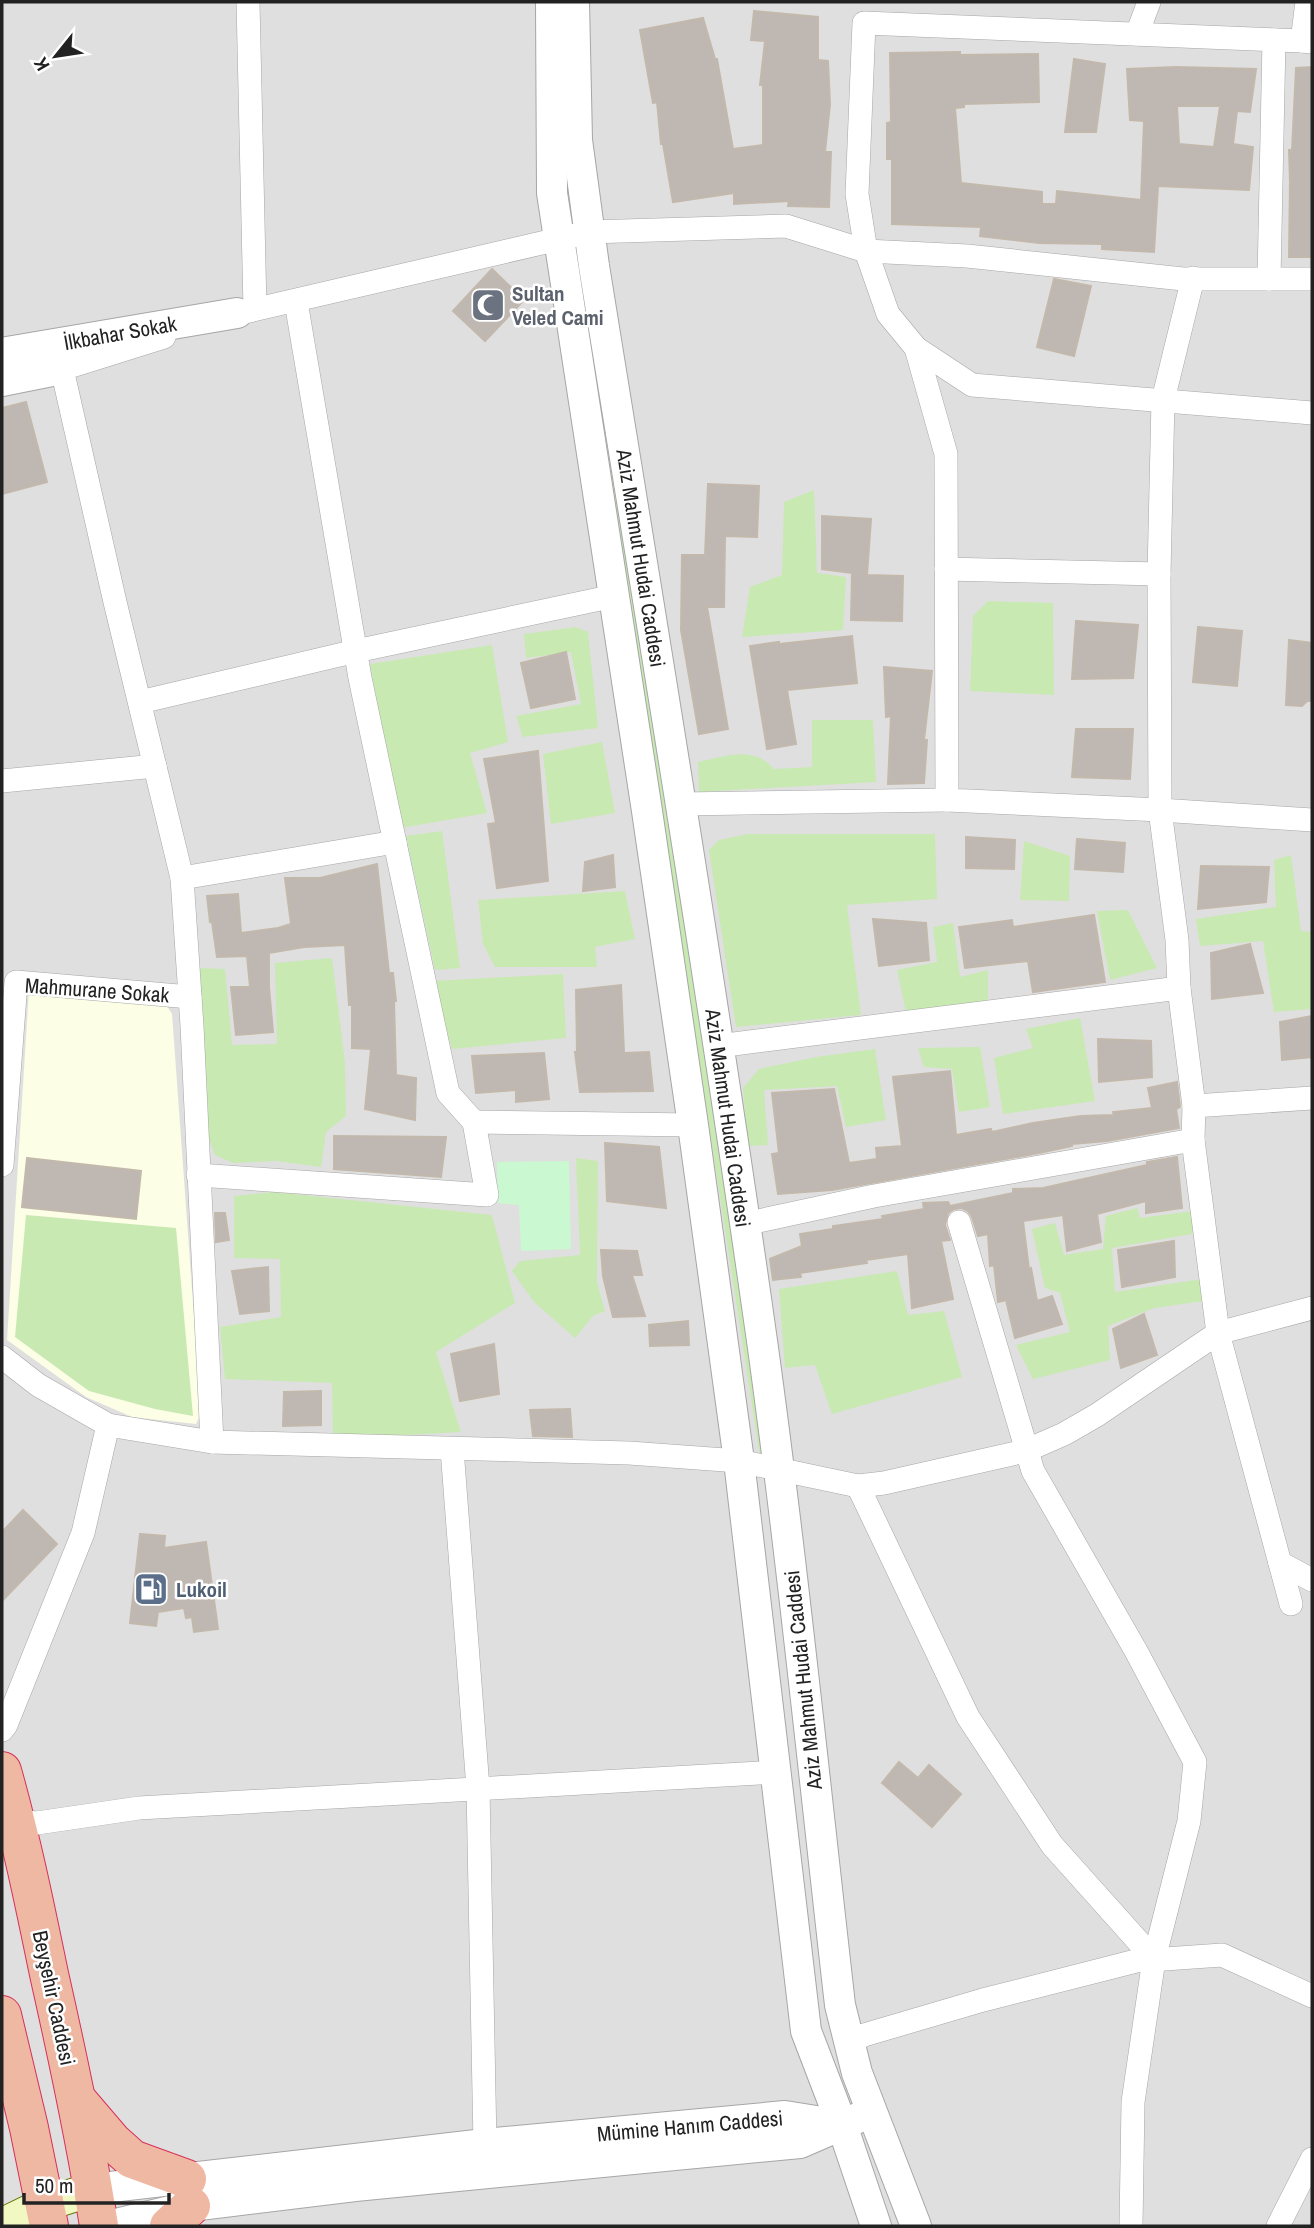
<svg xmlns="http://www.w3.org/2000/svg" width="1314" height="2228" viewBox="0 0 1314 2228" font-family="'Archivo Narrow',sans-serif">
	<rect width="100%" height="100%" fill="#f2efe9"/>
	<rect fill="#e0dfdf" x="2" y="2" width="1310" height="2224"/>
	<path fill="#fcfee6" d="M29,989L163,1000L172,1014L201,1413L196,1424L132,1417L86,1397L7,1340Z"/>
	<g fill="#c8e9b2">
		<path d="M588,307L591,309L767,1457H760L584,312Z"/>
		<path d="M814,490L817,573L846,577L843,630L742,637L750,587L782,575L784,502Z"/>
		<path d="M988,601L1053,603L1054,695L970,691L973,616Z"/>
		<path d="M576,627L588,632L598,728L523,737L516,716L581,704L571,652L526,658L524,634Z"/>
		<path d="M492,645L508,742L470,753L487,813L401,828L370,664Z"/>
		<path d="M812,720H873L876,782L699,792L698,762C726,756 753,745 774,769L812,767Z"/>
		<path d="M602,742L615,813L551,824L543,754Z"/>
		<path d="M442,831L460,968L435,970L406,836Z"/>
		<path d="M748,834H935L937,899L847,905L861,1015L736,1027L709,850L719,840Z"/>
		<path d="M1024,841L1070,856L1069,901L1020,900Z"/>
		<path d="M1291,855L1301,931L1312,932V1009L1274,1012L1263,941L1200,946L1196,919L1276,907L1274,860Z"/>
		<path d="M625,891L635,939L595,947L597,967H495L483,944L478,900Z"/>
		<path d="M1128,910L1157,968L1110,980L1097,911Z"/>
		<path d="M953,923L960,977L988,970V1001L906,1012L897,970L937,962L933,927Z"/>
		<path d="M332,958L345,1063L346,1116L326,1132L321,1167L277,1161L233,1163L215,1155L207,1133L196,968L225,969L232,1045L277,1044L275,963Z"/>
		<path d="M563,974L566,1038L452,1049L433,981Z"/>
		<path d="M1080,1018L1095,1101L1003,1114L994,1058L1033,1048L1026,1029Z"/>
		<path d="M980,1047L990,1107L959,1112L952,1069L924,1067L918,1048Z"/>
		<path d="M875,1049L886,1120L846,1127L837,1086L764,1090L768,1145L748,1146L743,1088L759,1069L816,1057Z"/>
		<path d="M576,1158L598,1161L597,1282L605,1311L593,1316L575,1338L534,1302L512,1271L520,1261L580,1255Z"/>
		<path d="M274,1192L492,1215L515,1303L436,1352L461,1432L366,1437L333,1436L332,1383L225,1379L220,1327L281,1317L280,1259L234,1258V1196Z"/>
		<path d="M1137,1208L1140,1218L1193,1211L1192,1234L1112,1248L1115,1292L1202,1279L1204,1301L1154,1308L1108,1326L1110,1360L1033,1379L1016,1345L1070,1332L1060,1293L1045,1288L1032,1229L1055,1223L1064,1255L1103,1249L1106,1216Z"/>
		<path d="M26,1215L176,1228L193,1416L155,1409L89,1391L15,1337Z"/>
		<path d="M897,1271L908,1315L944,1311L962,1377L832,1414L815,1365L785,1368L779,1289Z"/>
	</g>
	<path fill="#c9f8d1" d="M569,1161L571,1249L521,1251L519,1205L498,1203L497,1162Z"/>
	<g fill="#bfb8b2" stroke="#c3b8ac" stroke-width="2" fill-rule="evenodd">
		<path d="M754,11L818,17V60L828,61L830,104L825,152H831L829,207L788,206L789,201L734,204V193L673,202L663,144H661L657,102L653,103L640,30L703,18L715,59H717L733,149L763,145V85H760L765,41L751,40Z"/>
		<path d="M960,52V55L1038,54L1039,102L964,104V107L955,108L961,183L1042,192V204H1056L1057,191L1141,200L1144,121L1130,120L1127,69L1176,67L1256,69L1250,112L1237,111L1233,144L1253,147L1249,190L1158,186L1154,252L1102,249V244L1039,243L980,236L981,227L892,224V159H887V123L891,122L890,53ZM1177,106H1220L1214,147L1179,144Z"/>
		<path d="M1074,59L1105,64L1096,132H1065Z"/>
		<path d="M1312,67V257H1289L1290,181L1289,150H1292L1296,68Z"/>
		<path d="M492,269L524,300L485,341L453,311Z"/>
		<path d="M1054,279L1091,286L1074,356L1037,347Z"/>
		<path d="M26,402L47,482L2,494V408Z"/>
		<path d="M708,484L759,486L757,537L725,536L724,607H707L728,729L699,734L681,630L682,555H705Z"/>
		<path d="M822,516L871,519L867,575L903,576L902,621L851,620L852,573L822,569Z"/>
		<path d="M1076,621L1138,625L1133,678L1072,679Z"/>
		<path d="M1198,627L1242,631L1237,686L1193,682Z"/>
		<path d="M852,636L857,683L787,690L796,744L767,749L750,646L779,642V644Z"/>
		<path d="M1289,640L1312,643V701H1307L1302,706L1286,705Z"/>
		<path d="M566,652L575,699L531,708L521,663Z"/>
		<path d="M884,667L932,671L924,740H927L924,783L888,784L891,716L886,717Z"/>
		<path d="M1076,729H1133L1130,779L1072,777Z"/>
		<path d="M538,751L548,881L497,888L488,824L496,823L484,759Z"/>
		<path d="M966,837L1015,840L1014,869L966,868Z"/>
		<path d="M1077,839L1125,843L1123,872L1075,869Z"/>
		<path d="M613,855L615,887L583,891L585,862Z"/>
		<path d="M377,864L389,973H393L396,1001H394L396,1075L416,1078L415,1120L365,1109L371,1049L352,1048V1005H349L345,945L304,947L269,953V987L273,1032L236,1035L231,987H250L247,956L217,957L212,922H210L207,896L238,894L241,933L278,928L291,924L285,878H320Z"/>
		<path d="M1201,866L1269,867L1266,902L1198,909Z"/>
		<path d="M1094,915L1105,982L1033,992L1028,961L965,968L959,927L1012,920L1013,927Z"/>
		<path d="M873,919L926,923L929,960L879,966Z"/>
		<path d="M1250,944L1263,993L1212,999L1211,953Z"/>
		<path d="M621,985L624,1053L649,1052L653,1091L580,1092L575,1052H577L576,990Z"/>
		<path d="M1312,1016V1057L1282,1060L1280,1022Z"/>
		<path d="M1098,1039L1151,1041L1152,1077L1099,1082Z"/>
		<path d="M544,1053L549,1099L516,1102V1090L476,1093L472,1056Z"/>
		<path d="M950,1071L956,1135L991,1129L992,1132L1033,1123L1081,1116L1114,1115L1113,1112L1152,1108L1148,1088L1177,1082L1180,1107L1176,1109L1179,1128L1107,1141L1072,1144V1146L1039,1153L832,1190L778,1194L772,1154L779,1153L772,1093L834,1089L849,1163L877,1159L876,1148L902,1146L893,1077Z"/>
		<path d="M334,1136L446,1137L441,1177L334,1169Z"/>
		<path d="M605,1143L659,1147L666,1208L607,1201Z"/>
		<path d="M1177,1157L1182,1208L1146,1213V1201L1097,1214L1101,1242L1067,1251L1063,1215L1023,1221L1029,1269L1031,1268L1037,1301L1052,1296L1062,1324L1015,1338L1006,1300L998,1302L994,1265L990,1266L988,1234L978,1236L972,1217L968,1211L962,1208L954,1209L948,1213L945,1225L950,1240L941,1241L953,1299L912,1308L908,1254L866,1260L867,1263L800,1273L801,1277L773,1280L770,1259L802,1246L800,1234L833,1229V1226L883,1219L882,1216L924,1209L923,1203L948,1202L950,1206L1013,1193V1189L1043,1188L1147,1165V1162Z"/>
		<path d="M27,1158L141,1171L136,1219L22,1207Z"/>
		<path d="M215,1213H225L229,1240L216,1242Z"/>
		<path d="M1174,1241L1175,1277L1122,1287L1118,1250Z"/>
		<path d="M601,1250L637,1251L642,1275H632L645,1316L613,1317L603,1276Z"/>
		<path d="M268,1267L269,1311L240,1314L232,1271Z"/>
		<path d="M1144,1314L1157,1355L1121,1368L1113,1329Z"/>
		<path d="M688,1321L689,1345L650,1346L649,1325Z"/>
		<path d="M494,1344L499,1394L460,1401L451,1354Z"/>
		<path d="M321,1391V1425L283,1426L284,1392Z"/>
		<path d="M570,1409L572,1437L533,1436L530,1410Z"/>
		<path d="M23,1510L57,1544L2,1601V1532Z"/>
		<path d="M140,1534L165,1536L164,1548L206,1542L218,1629L194,1632L192,1617L186,1618L184,1608L158,1612L156,1626L130,1623Z"/>
		<path d="M899,1762L918,1778L929,1765L961,1794L932,1827L882,1783Z"/>
	</g>
	<g fill="none" stroke-linecap="round" stroke-linejoin="round">
		<g stroke="#a6a6a6" stroke-width="24">
			<g id="minor">
				<path d="M248,2L255,309"/>
				<path d="M1307,2L1302,41L1312,42"/>
				<path d="M1137,34L1149,2"/>
				<path d="M1302,41L864,23L857,194L866,251L888,314L916,348L972,385L1312,413"/>
				<path d="M1193,278L1163,400L1159,574L1160,810L1177,940L1179,988L1194,1106L1193,1140L1218,1333L1291,1604"/>
				<path d="M1269,279L1274,40"/>
				<path d="M296,302L360,678L448,1093L474,1122"/>
				<path d="M223,317L589,232L786,226L866,251L967,256L1183,279H1312"/>
				<path d="M164,337L62,369L115,602L182,878L192,1026L212,1442"/>
				<path d="M916,348L946,454L947,800L1160,810L1312,820"/>
				<path d="M946,569L1159,574"/>
				<path d="M140,702L356,651L614,596"/>
				<path d="M2,781L155,766"/>
				<path d="M680,804L947,800"/>
				<path d="M182,878L395,842"/>
				<path d="M718,1046L1179,988"/>
				<path d="M1194,1106L1312,1098"/>
				<path d="M2,1165L16,982L190,997"/>
				<path d="M198,1175L487,1195L474,1122L693,1125"/>
				<path d="M744,1224L874,1196L1193,1140"/>
				<path d="M2,1357L38,1385L108,1425L212,1442L629,1453L739,1461L858,1486L884,1483L1025,1451L1064,1434L1097,1415L1218,1333L1312,1308"/>
				<path d="M452,1449L478,1788L485,2144"/>
				<path d="M858,1486L968,1717L1052,1845L1154,1959L1189,1821L1195,1762L1136,1651L1033,1471L959,1222"/>
				<path d="M1280,1563L1312,1580"/>
				<path d="M2,1730L6,1725L83,1533L108,1425"/>
				<path d="M16,1821L37,1823L139,1808L776,1772"/>
				<path d="M849,2044L864,2035L983,2000L1136,1961L1222,1955L1312,1996"/>
				<path d="M1131,2226L1133,2102L1154,1959"/>
				<path d="M1278,2226L1312,2159"/>
			</g>
		</g>
		<g stroke="#a6a6a6" stroke-width="32">
			<g id="tertiary">
				<path d="M551,2L552,193L647,811L693,1125L739,1461L806,2031L842,2125L876,2226"/>
				<path d="M574,2L577,140L594,266C652,626 712,986 763,1348C793,1566 815,1786 840,2005L857,2073L916,2226"/>
				<path d="M2,353L237,313"/>
				<path d="M2,381L62,369"/>
				<path d="M93,2189L485,2144L785,2116L841,2125"/>
				<path d="M107,2226L191,2206L355,2186L800,2143L860,2117"/>
			</g>
		</g>
		<g stroke="#637909" stroke-width="35">
			<path id="secondary" d="M2,2225L43,2205L93,2189"/>
		</g>
		<g stroke="#d6305b" stroke-width="40">
			<g id="trunk">
				<path d="M2,1771C21,1838 35,1906 49,1974C68,2058 86,2142 99,2226"/>
				<path d="M2,2015L29,2128L49,2226"/>
				<path d="M78,2101L113,2142L132,2159L187,2179"/>
				<path d="M169,2226L191,2206"/>
			</g>
		</g>
		<use href="#minor" stroke="#fff" stroke-width="23"/>
		<use href="#tertiary" stroke="#fff" stroke-width="30"/>
		<use href="#secondary" stroke="#f1f8c1" stroke-width="33"/>
		<use href="#trunk" stroke="#efb8a2" stroke-width="38"/>
	</g>
	<defs>
		<g id="mosque-square" transform="scale(1.75)"><rect x="-9" y="-9" width="18" height="18" rx="4" fill="#6b7280" stroke="#fff"/><path d="M3.5-4.9A6 6 0 1 0 3.5 4.9A5 5 0 1 1 3.5-4.9Z" fill="#fff"/></g>
		<g id="fuel-square" transform="scale(1.75)"><rect x="-9" y="-9" width="18" height="18" rx="4" fill="#5c6f8a" stroke="#fff"/><path d="M-5.5-6h7V0h2V4h1.3V-2.5L3-4.5l.8-.8L6-3V5H2.5V1h-1V6h-7ZM-4.2-4.7v3.2H.2V-4.7Z" fill="#fff"/></g>
	</defs>
	<g fill-rule="evenodd">
		<use href="#mosque-square" x="488" y="305"/>
		<use href="#fuel-square" x="151" y="1589"/>
	</g>
	<g text-anchor="middle" dominant-baseline="central" stroke-width="5" stroke-linejoin="round" paint-order="stroke">
		<g font-size="21" font-weight="bold" fill="#5b616d" stroke="#fff" text-anchor="start">
			<text x="512" y="293">Sultan<tspan x="512" dy="24">Veled Cami</tspan></text>
		</g>
		<g font-size="21" fill="#222" stroke="#fff">
			<text transform="translate(120 333) rotate(-10)">İlkbahar Sokak</text>
			<text transform="translate(641 558) rotate(81)">Aziz Mahmut Hudai Caddesi</text>
			<text transform="translate(97 990) rotate(4)">Mahmurane Sokak</text>
			<text transform="translate(728 1118) rotate(82)">Aziz Mahmut Hudai Caddesi</text>
			<text transform="translate(803 1680) rotate(-96)">Aziz Mahmut Hudai Caddesi</text>
			<text transform="translate(54 1998) rotate(78)">Beyşehir Caddesi</text>
			<text transform="translate(690 2126) rotate(-5)">Mümine Hanım Caddesi</text>
		</g>
		<g font-size="21" font-weight="bold" fill="#4e5e75" stroke="#fff" text-anchor="start">
			<text x="176" y="1589">Lukoil</text>
		</g>
	</g>
	<rect width="1314" height="2228" fill="none" stroke="#222222" stroke-width="7"/>
	<g transform="translate(56 56) rotate(240)" stroke="#ffffff" stroke-width="5" paint-order="stroke">
	<path d="M0-5L12 26L0 18L-12 26Z" fill="#222222"/>
	<text y="-10" font-size="19" font-weight="bold" text-anchor="middle" fill="#222222">K</text>
	</g>
	<path d="M24 2193v10h145v-10" fill="none" stroke="#222222" stroke-width="3.5"/>
	<text x="35" y="2193" font-size="21" fill="#222222" stroke="#ffffff" stroke-width="5" paint-order="stroke">50 m</text>
</svg>
